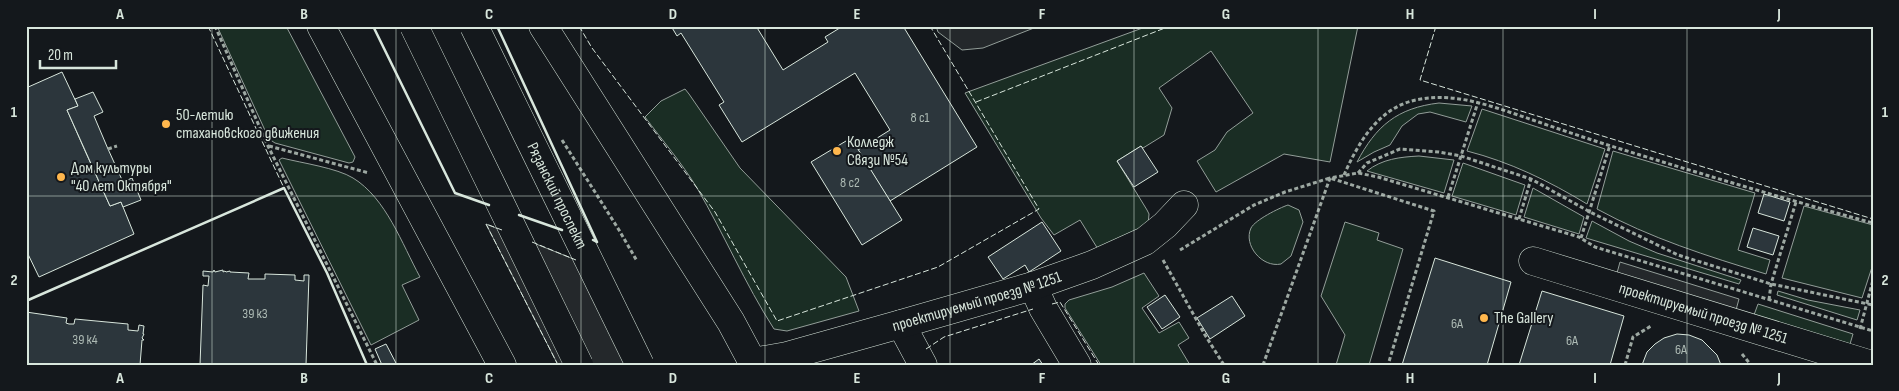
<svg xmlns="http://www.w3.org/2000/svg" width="1899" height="391" viewBox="0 0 1899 391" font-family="'Sofia Sans Condensed',sans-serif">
	<rect width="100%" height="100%" fill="#14181c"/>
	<g fill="#1a2d24" stroke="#939e99">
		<path d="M217,26H286L355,157L353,162L349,163L275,143L269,139Z"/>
		<path d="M1148,26H1358L1330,162L1284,154L1216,192L1197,161L1215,150L1227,132L1253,113L1211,51L1159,88L1172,108L1164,135L1143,148L1141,146L1117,161L1147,210L1149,214L1148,225L1101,254L1080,220L1054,235L1041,218L965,93Z"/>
		<path d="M685,89L689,94L740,168L846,277L859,311L787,331L774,329C745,284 724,234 697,188C682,163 662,140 645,117L661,101Z"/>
		<path d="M1439,103L1472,106L1466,122L1430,112L1418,114L1402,126L1390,145L1374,152L1357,162C1376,126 1397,108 1439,103Z"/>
		<path d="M1482,109L1605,149L1587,204C1549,181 1510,162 1467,151Z"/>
		<path d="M1613,151L1755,193L1738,250L1770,260L1766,274C1707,256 1650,238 1597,209Z"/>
		<path d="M1419,156L1454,160L1444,193L1367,171C1382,159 1400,157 1419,156Z"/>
		<path d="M282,158C302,163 337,168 353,178C386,198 402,244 420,277L402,285L419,320L371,345L279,160Z"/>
		<path d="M1463,163L1525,185L1516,215L1452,196Z"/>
		<path d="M1533,188L1584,217L1579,234L1524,217Z"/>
		<path d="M1288,205L1299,210L1303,222L1291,256L1281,264C1262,268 1243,245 1251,228C1255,220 1279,208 1288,205Z"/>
		<path d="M1804,206L1873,225V264L1862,298L1782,278Z"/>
		<path d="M1592,221L1629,241L1657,253L1741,280L1739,284L1586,238Z"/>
		<path d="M1345,222L1379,233L1377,240L1403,249L1369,365H1336L1345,335L1321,296Z"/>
		<path d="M1144,273L1159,296L1142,308L1159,333L1179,322L1189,338L1178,345L1190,365H1101L1065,308V304L1069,300L1112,287Z"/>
		<path d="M1778,291L1808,300L1860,310L1857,320L1777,295Z"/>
		<path d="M1758,304L1853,334L1850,344L1754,315Z"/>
	</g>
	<g fill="#24282b" stroke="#939e99">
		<path d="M936,26H1039L983,48L962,50L938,32Z"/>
		<path d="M486,224L576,260L631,365H558Z"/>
		<path d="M1620,262L1739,299L1736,310L1617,273Z"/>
	</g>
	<g fill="#2c363c" stroke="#d8e6dc">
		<path d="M671,26H756L783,70L828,42L825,37L843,26H903L977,147L890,201L858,150L890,130L855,73L742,142L719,105L724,102L681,33L677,36Z"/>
		<path d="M62,72L78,106L67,110L86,153L110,206L121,202L134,234L39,277L26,250V244L28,243L26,239V88Z"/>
		<path d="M93,92L103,112L94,116L108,149L123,182L132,178L141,200L123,207L121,202L110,206L67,110L78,106L75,99Z"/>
		<path d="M851,138L902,220L862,245L811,162Z"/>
		<path d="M1141,146L1158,172L1134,187L1117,161Z"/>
		<path d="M1764,194L1790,202L1784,221L1758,213Z"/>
		<path d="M1042,222L1061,251L1029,272L1025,265L1003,279L988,257Z"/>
		<path d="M1753,228L1779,236L1773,255L1747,247Z"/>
		<path d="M1435,258L1511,282L1487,365H1402Z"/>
		<path d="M214,270L215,272L223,270V272L225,271L226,272L230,271V272L249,273L248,279H265V274L295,275V280L304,281V275H309L306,365H200L203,285L208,286L209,276H203V271L213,272Z"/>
		<path d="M1542,291L1624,316L1610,365H1519Z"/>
		<path d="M1165,295L1180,317L1162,329L1147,307Z"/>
		<path d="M1232,296L1245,316L1210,339L1197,318Z"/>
		<path d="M26,312L67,318L66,323L69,324H74L75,319L128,324V330L138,331L139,325L144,326L143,334H144L142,338L144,340H142L140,365H26Z"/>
		<path d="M1677,334L1689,335L1702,340L1717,355L1721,365H1642L1647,352L1655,344L1664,338Z"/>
		<path d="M386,344L397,365H382L375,349Z"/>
		<path d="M1039,359L1043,365H1031Z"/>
	</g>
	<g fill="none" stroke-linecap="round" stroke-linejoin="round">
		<g stroke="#d8e6dc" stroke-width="29">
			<g id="minor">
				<path id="s1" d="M1533,261L1872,365"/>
				<path d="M1033,286L1043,308L1077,365"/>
				<path d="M901,324L923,365"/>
				<path id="s2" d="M753,362L787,356L901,324L1033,286L1092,265L1145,241L1165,225L1184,205"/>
			</g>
		</g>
		<g stroke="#d8e6dc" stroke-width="29">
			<g id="major">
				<path d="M321,26L502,365"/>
				<path d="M543,26L731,322L754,365"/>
			</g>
		</g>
		<g stroke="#9da8a2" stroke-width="3" stroke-dasharray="4 2.5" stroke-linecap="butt">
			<path d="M215,26L268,146L377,365"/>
			<path d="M562,140L619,230L637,261"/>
			<path d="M269,146L369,173"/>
			<path d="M108,149L117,146"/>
			<path d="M1358,173L1367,163L1400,149L1439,152L1461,156L1531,179L1590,212L1678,255L1771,284L1873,305"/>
			<path d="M1344,175C1359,141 1380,105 1421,99C1457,93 1491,106 1524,117C1553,127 1582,137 1611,146C1698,173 1785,199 1873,223"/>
			<path d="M1448,197L1478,102"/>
			<path d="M1519,219L1531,179"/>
			<path d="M1581,238L1610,145"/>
			<path d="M1180,250L1254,205L1285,192L1330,178L1434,211L1388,365"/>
			<path d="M1163,260L1205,335L1224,365"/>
			<path d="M1769,300L1771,284L1796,202"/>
			<path d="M1860,329L1873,280"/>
			<path d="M1742,354L1751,365"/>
			<path d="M1263,365L1330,178L1358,173L1378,177L1579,237L1595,247L1873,331"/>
			<path d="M1625,365L1633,337L1651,326"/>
		</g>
		<use href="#minor" stroke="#14181c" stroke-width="28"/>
		<use href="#major" stroke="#14181c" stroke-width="28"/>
		<g stroke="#d8e6dc" stroke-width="29" stroke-linecap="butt">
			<g id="major-bridge">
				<path d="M414,26L579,365"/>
				<path id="s3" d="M474,26L640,365"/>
			</g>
		</g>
		<use href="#major-bridge" stroke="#14181c" stroke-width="28"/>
		<g stroke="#d8e6dc" stroke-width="1" stroke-dasharray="6 2.5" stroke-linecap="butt">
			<path d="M208,26L284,188"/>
			<path d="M579,26L592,48L715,212L777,321L938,267L1039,209L930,26"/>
			<path d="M1436,26L1420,80L1873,219"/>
			<path d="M976,102L1170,26"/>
			<path d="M502,230L486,224L558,365"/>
			<path d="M532,242L576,260"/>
			<path d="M1052,304L1060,302L1099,365"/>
			<path d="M926,349L944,337L1033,309"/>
		</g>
		<g stroke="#d8e6dc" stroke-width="2.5">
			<path d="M373,26L455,193L489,205"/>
			<path d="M497,26L597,242L593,240"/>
			<path d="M519,215L562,230"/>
			<path d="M26,301L284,188L327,273L367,365"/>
		</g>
	</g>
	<path fill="none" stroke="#d8e6dc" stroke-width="1" stroke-opacity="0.55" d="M212,26V365M396,26V365M581,26V365M765,26V365M950,26V365M1134,26V365M1318,26V365M1503,26V365M1687,26V365M26,196H1873"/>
	<g fill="#ffb74d" stroke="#14181c" stroke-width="2">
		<circle cx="166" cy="124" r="5"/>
		<circle cx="837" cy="151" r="5"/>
		<circle cx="61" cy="177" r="5"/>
		<circle cx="1484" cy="318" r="5"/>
	</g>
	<g text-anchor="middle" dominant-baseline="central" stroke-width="4" stroke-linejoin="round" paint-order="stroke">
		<g font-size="14" fill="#adbab4">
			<text x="920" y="117">8 с1</text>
			<text x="850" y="182">8 с2</text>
			<text x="255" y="313">39 к3</text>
			<text x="1457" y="323">6А</text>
			<text x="85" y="339">39 к4</text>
			<text x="1572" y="340">6А</text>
			<text x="1681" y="349">6А</text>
		</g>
		<g font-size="16" fill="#d8e6dc" stroke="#14181c" text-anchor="start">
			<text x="176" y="115">50-летию<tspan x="176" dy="18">стахановского движения</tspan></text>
			<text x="847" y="142">Колледж<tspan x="847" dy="18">Связи №54</tspan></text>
			<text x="71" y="168">Дом культуры<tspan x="71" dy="18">"40 лет Октября"</tspan></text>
			<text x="1494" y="318">The Gallery</text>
		</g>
		<g font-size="16" fill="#d8e6dc" stroke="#14181c">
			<text stroke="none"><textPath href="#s3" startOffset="189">Рязанский проспект</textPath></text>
			<text stroke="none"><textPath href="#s2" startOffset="232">проектируемый проезд № 1251</textPath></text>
			<text stroke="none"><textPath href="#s1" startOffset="178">проектируемый проезд № 1251</textPath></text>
		</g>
	</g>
	<rect width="1899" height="391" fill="none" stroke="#14181c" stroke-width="55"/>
	<path d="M40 60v8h76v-8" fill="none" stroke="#d8e6dc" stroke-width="2.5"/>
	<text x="48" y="60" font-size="15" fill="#d8e6dc" stroke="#14181c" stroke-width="4" paint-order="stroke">20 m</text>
	<rect x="28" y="28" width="1844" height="336" fill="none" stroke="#d8e6dc" stroke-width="2"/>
	<g font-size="16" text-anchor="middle" font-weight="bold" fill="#d8e6dc">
		<text x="120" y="19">A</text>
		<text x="304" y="19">B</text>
		<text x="489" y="19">C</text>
		<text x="673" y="19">D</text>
		<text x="857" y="19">E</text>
		<text x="1042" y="19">F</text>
		<text x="1226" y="19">G</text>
		<text x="1410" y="19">H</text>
		<text x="1595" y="19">I</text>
		<text x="1779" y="19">J</text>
		<text x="14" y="117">1</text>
		<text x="1885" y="117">1</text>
		<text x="14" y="285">2</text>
		<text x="1885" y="285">2</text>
		<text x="120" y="383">A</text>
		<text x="304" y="383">B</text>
		<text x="489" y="383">C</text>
		<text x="673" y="383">D</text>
		<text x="857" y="383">E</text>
		<text x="1042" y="383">F</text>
		<text x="1226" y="383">G</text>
		<text x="1410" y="383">H</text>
		<text x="1595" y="383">I</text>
		<text x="1779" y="383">J</text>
	</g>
</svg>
